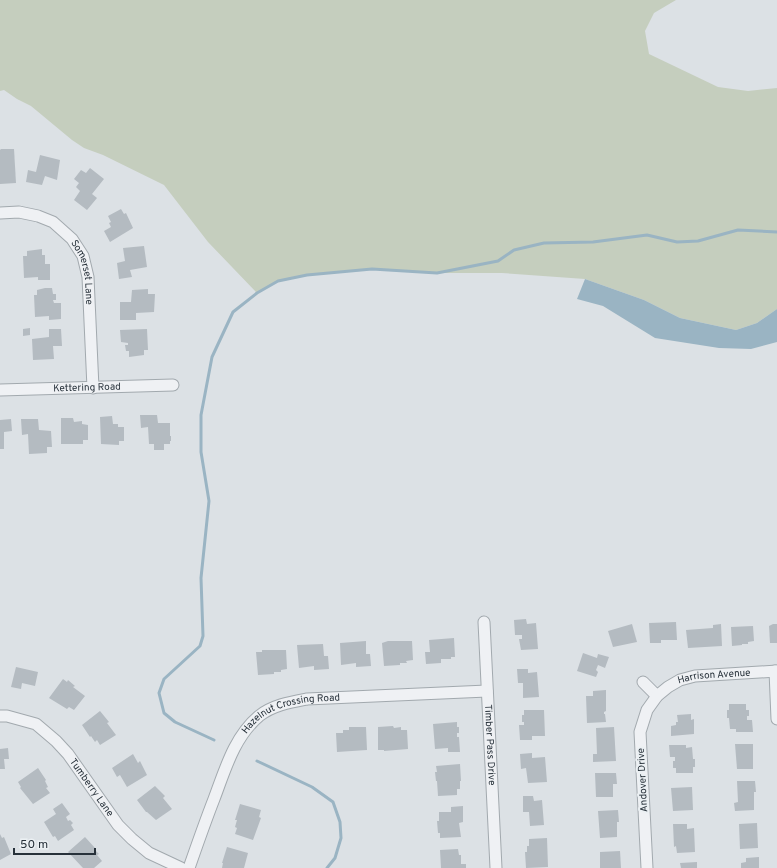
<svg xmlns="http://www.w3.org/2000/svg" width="777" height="868" viewBox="0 0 777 868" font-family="Overpass,sans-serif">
	<rect width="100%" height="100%" fill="#dce1e5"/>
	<path fill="#c5cebe" d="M0,0H676L654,13L645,31L649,54L718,87L748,91L777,88V309L757,323L736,330L680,318L644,300L585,279L502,273H437L372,269L307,275L278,281L257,293L208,242L164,185L103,155L84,148L72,140L31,106L17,99L4,90L0,91Z"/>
	<path fill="#9ab4c3" d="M585,279L644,300L680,318L736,330L757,323L777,309V342L751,349L719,348L655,338L603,306L577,299Z"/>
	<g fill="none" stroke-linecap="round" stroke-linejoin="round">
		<g stroke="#9ab4c3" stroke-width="3">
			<path d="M214,740L175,722L164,713L159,693L164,679L200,646L203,636L201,578L209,501L201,452V415L212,357L233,312L257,293L278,281L307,275L372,269L437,273L498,261L514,250L544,243L593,242L647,235L677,242L698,241L738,230L777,232"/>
			<path d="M257,761L312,787L333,802L340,822L341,838L335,858L327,868"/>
		</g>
	</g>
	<g fill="#b4bbc1">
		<path d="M1,149H14L16,183L0,184V150Z"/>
		<path d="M40,155L60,160L57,180L45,176L42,185L26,182L28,170L36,172Z"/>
		<path d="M90,168L104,179L92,194L97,198L87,210L74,200L80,191L76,187L79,183L74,179L81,170L86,173Z"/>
		<path d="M121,209L124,214L126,213L133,228L110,242L104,231L111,227L109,223L111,222L108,216Z"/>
		<path d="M144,246L147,267L130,270L132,277L119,279L117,263L125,261L123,248Z"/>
		<path d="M42,249V255H45V264H50V280H38V277L24,278L23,256H27V251Z"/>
		<path d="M45,288H52L53,294H56V300H53L54,303H61V319L49,320V316L35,317L34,295H37V290Z"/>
		<path d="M148,289V294H155L154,312L136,313V320H120V302H131L132,290Z"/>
		<path d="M30,328V335L23,336V329Z"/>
		<path d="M49,329H61L62,346H53L54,359L33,360L32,339L49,337Z"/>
		<path d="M147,329L148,350H144V355L129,357V351H126L125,345H128V343L121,342L120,330Z"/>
		<path d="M140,415H157L158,423H170V436H171V441H170V444H164V450H154V444H149L148,427L141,428Z"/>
		<path d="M112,416L113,424H118V427H124V441H119V445L101,444L100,417Z"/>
		<path d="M61,418H73L74,422L82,421V424L88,425V440H83V444H61Z"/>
		<path d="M11,419L12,431L4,432V449H0V420Z"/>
		<path d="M21,419H38L39,430L51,431L52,447H47V453L29,454L28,434L22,435Z"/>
		<path d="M526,619L527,624L536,623L538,649L521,650L519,639H522V635H515L514,620Z"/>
		<path d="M676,622L677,640H661V643H650L649,623Z"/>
		<path d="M632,624L637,642L613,647L608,631Z"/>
		<path d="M721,624L722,646L688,648L686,630L713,628V625Z"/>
		<path d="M773,624H777V643H770L769,626Z"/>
		<path d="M753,626L754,641L748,642V644H742V645L732,646L731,627Z"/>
		<path d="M454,638L455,657H451V659H441V663L426,664L425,652H430L429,640Z"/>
		<path d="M366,641V654H370L371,666L356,667V663L341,665L340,643Z"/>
		<path d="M388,641H412L413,660L406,661L407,663H400V665L384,666L382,643Z"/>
		<path d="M323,644L324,656H328L329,669L314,670V666L299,668L297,645Z"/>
		<path d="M262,650H286L287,669L281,670V672H274V674L258,675L256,652H262Z"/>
		<path d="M583,653L597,658L598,654L609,657L605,668L598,665L596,670L598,672L596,677L577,671Z"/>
		<path d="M16,667L38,672L35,686L22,683L21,689L11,687Z"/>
		<path d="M517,669H528V673L537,672L539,697L523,698V683H518Z"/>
		<path d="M63,679L67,682L68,680L75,686L73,687L85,696L74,710L69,707L67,709L49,698Z"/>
		<path d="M606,690V711L604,712V714H605L606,722L587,723L586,696H593V691Z"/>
		<path d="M729,704H746V710H749V716H747V720H752L753,732H736V729H730L729,718H727V710H729Z"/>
		<path d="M524,710H544L545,736H532V740H520L519,725H524V722H522V715H524Z"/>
		<path d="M100,711L109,722L107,723L116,735L100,745L97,740L95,742L91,736L90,737L82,725Z"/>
		<path d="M691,714V720L694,719V734L671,736V726L676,725V722H678L677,715Z"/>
		<path d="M457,722V727H459V733H457V737H459L460,752H448V748L435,749L433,724Z"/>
		<path d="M393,726L394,728L401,727V730H407L408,749L384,751V750H378V727Z"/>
		<path d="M349,727H366L367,750L337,752L336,733H343V730H349Z"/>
		<path d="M614,727L616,761L593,762V754H597L596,728Z"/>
		<path d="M735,744H753V769H737Z"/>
		<path d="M669,745H686V748L692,747L693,759H695V767H693V773H676V768H673V761H675V757H670Z"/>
		<path d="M8,748L9,759H4L5,769H0V749Z"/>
		<path d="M532,753V758L545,757L547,782L528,783L526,768L521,769L520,754Z"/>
		<path d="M133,754L138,763L140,761L147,775L127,787L120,775L117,777L112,768Z"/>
		<path d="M460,764L461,781H460V789H457V795L438,796L437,781H436L435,772H437L436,766Z"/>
		<path d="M38,768L46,780L45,781L48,787L46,788L50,793L33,804L20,788L21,787L18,782Z"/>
		<path d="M595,773H616L617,784H613V797H596Z"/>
		<path d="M737,781H755L756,792H754V810L735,811L734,803L738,802Z"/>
		<path d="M155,786L165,796L163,798L172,809L156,820L147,812H146L137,800Z"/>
		<path d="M692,787L693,810L673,811L671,788Z"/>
		<path d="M523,796H533L534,801L542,800L544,825L530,826L529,812H523Z"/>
		<path d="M62,803L70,814L66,817L68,821L70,820L73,823L71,825L74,830L58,841L55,836L53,837L44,822L56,814L53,809Z"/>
		<path d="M240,804L261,810L259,817L261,818L253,840L235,834L237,828L235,827L237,820H235Z"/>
		<path d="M463,806V822L459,823L461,837L440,838V833H438L437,821H439V812H451V807Z"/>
		<path d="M618,810L619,822H617V837L600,838L598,811Z"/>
		<path d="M757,823L758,848L740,849L739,824Z"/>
		<path d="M673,824H687V829L694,828L695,852L677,853L676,846L674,847Z"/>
		<path d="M0,834L2,838L4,837L11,854L0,860Z"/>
		<path d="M85,837L95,848L94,849L99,854L97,855L102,861L94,868H83L68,852Z"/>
		<path d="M547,838L548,867L526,868L525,852H527V846H529V839Z"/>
		<path d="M227,847L248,853L244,868H222L223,863H222Z"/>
		<path d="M458,849L459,855H461V864H466V868H441L440,850Z"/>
		<path d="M620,851L621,868H600V852Z"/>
		<path d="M759,857V868H741V863L746,862V858Z"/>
		<path d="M697,862V868H681L680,863Z"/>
	</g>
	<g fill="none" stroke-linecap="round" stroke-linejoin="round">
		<g stroke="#a2a9ae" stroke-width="13">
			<g id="street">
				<path id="s1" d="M0,213L19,212L38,216L53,222L72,239L83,256L88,277L93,388"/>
				<path id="s2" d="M0,390L173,385"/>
				<path id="s3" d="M484,622L496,868"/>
				<path d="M775,671L777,719"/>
				<path d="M643,682L657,696"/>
				<path id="s4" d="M0,716H7L36,724L56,741L68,754L118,825L132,839L149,853L181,868"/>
				<path id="s5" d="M189,868C197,845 205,822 214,799C225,770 234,737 259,716C273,705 291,702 307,699L487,691"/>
				<path id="s6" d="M647,868L640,732L647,710L657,696L668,687L680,680L695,676L777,671"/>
			</g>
		</g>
		<use href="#street" stroke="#eff1f4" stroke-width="11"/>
	</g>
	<g text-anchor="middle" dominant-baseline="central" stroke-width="4" stroke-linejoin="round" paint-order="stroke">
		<g font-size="10" fill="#27313a" stroke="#ebf0f3">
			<text stroke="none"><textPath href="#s1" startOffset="116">Somerset Lane</textPath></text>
			<text stroke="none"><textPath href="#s2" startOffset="87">Kettering Road</textPath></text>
			<text stroke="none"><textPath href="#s6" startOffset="239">Harrison Avenue</textPath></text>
			<text stroke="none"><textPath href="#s5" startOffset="200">Hazelnut Crossing Road</textPath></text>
			<text stroke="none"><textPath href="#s3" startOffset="123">Timber Pass Drive</textPath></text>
			<text transform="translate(643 780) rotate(-93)">Andover Drive</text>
			<text stroke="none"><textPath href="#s4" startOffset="122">Tumberry Lane</textPath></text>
		</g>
	</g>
	<path d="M14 848v6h81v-6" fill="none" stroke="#27313a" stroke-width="2"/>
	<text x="20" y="848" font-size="12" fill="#27313a" stroke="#ebf0f3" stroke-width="3" paint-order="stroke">50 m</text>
</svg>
